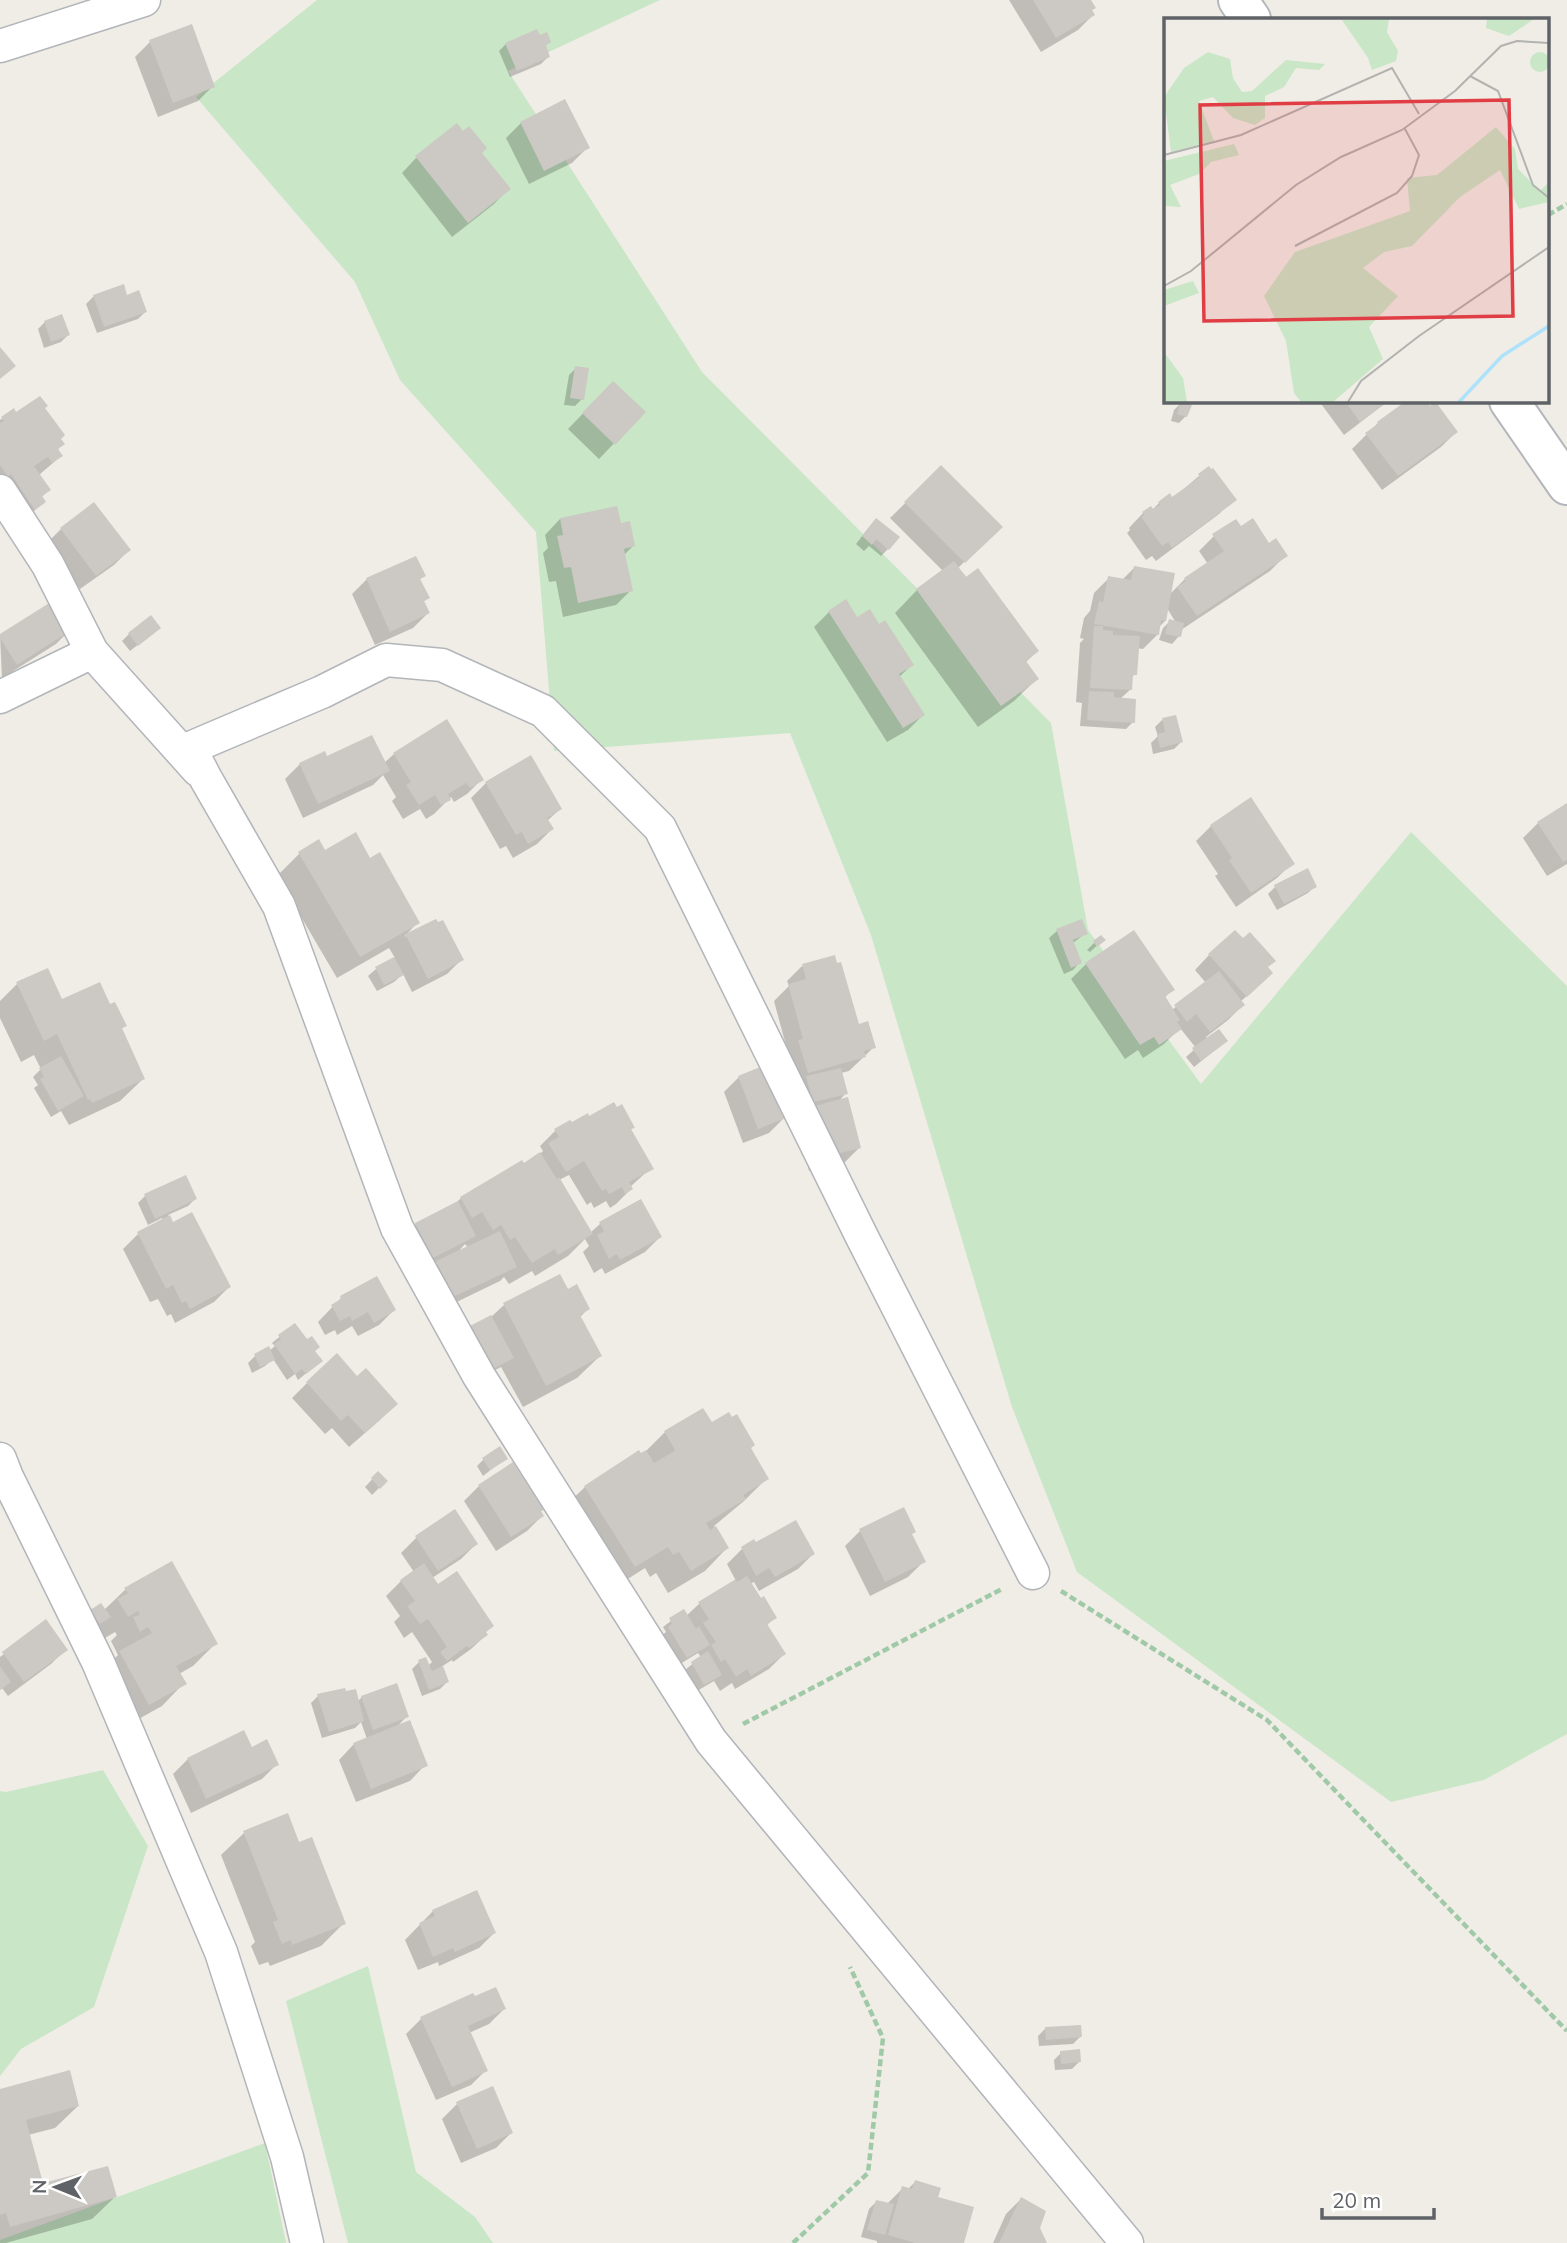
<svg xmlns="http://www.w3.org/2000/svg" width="1567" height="2243" viewBox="0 0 1567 2243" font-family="Mulish,sans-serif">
	<rect width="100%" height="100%" fill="#f0ede7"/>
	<g fill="#c9e6c6">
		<path d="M317,0H660L508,71L702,372L1051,723L1088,930L1201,1084L1411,832L1567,986V1734L1484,1780L1391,1802L1077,1572L1012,1407L871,935L790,733L554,751L536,532L400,380L355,282L196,97Z"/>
		<path d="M103,1770L148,1846L94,2007L21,2049L0,2076V1791L6,1792Z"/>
		<path d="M368,1966L416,2172L475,2217L493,2243H348L286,2001Z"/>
		<path d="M265,2143L286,2243H0V2240Z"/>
	</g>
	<g fill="#0003" fill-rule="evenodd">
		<path d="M1009,0H1089L1093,15L1078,30L1041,52Z"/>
		<path d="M150,42L213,86L198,101L158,117L135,57Z"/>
		<path d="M506,44L544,47L548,57L541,64L510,77L499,51Z"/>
		<path d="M521,123L587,148L572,163L529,184L506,138Z"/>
		<path d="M416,158L508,189L494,204L452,237L402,173Z"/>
		<path d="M123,286L126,297L145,312L138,319L97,333L86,304L93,297Z"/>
		<path d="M45,322L68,335L61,342L44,348L38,329Z"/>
		<path d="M576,368L582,399L575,406L564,405L569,375Z"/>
		<path d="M598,398L644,412L599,459L568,429Z"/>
		<path d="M1319,401H1388L1344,435Z"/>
		<path d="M1409,401H1424L1429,408L1456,432L1441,447L1382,490L1352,449L1378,423Z"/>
		<path d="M1181,403L1186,416L1179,423L1171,421L1174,410Z"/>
		<path d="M43,408L63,444L57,450L61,456L39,475L48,490L41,498L43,502L28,517L0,494V420L13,411L16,414Z"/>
		<path d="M941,468L1000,527L958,568L1037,651L1025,663L1037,679L1014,701L978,727L895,613L917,590L943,571L890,518Z"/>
		<path d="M1199,476L1234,499L1219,514L1156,561L1152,556L1146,560L1127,533L1130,530L1129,528L1143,513L1152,510L1159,503L1172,499Z"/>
		<path d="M560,519L620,525L633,546L624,555L631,590L616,605L563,617L556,581L549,582L543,553L548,548L545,535Z"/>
		<path d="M869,527L888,549L881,556L869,546L864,551L856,544Z"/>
		<path d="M61,529L129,550L114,565L80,589L46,544Z"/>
		<path d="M1241,529L1285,556L1270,571L1181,630L1179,636L1172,644L1159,640L1163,628L1170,621L1176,623L1167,608L1165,621L1159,627L1158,634L1143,649L1137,648L1135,674L1131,678V689L1120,699L1133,722L1126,729L1080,726L1082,703L1076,702L1080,643L1084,639L1080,638L1084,618L1090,611L1094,593L1109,578L1122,580L1134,568L1169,595L1185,579L1208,564L1199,551L1214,536Z"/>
		<path d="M424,576L419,580L428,598L423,602L428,613L413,628L375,645L352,594L367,579Z"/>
		<path d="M829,612L879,626L912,665L899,677L923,715L908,730L887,742L814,627Z"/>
		<path d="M71,629L56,644L2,678L0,636Z"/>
		<path d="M129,634H152L130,651L122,641Z"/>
		<path d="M1162,720L1181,742L1174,749L1153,754L1151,743L1158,736L1155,727Z"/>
		<path d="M446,721L482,779L467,794L454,802L451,797L434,814L426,819L420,809L403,819L392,801L396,797L383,775L373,785L303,818L285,779L300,764L326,759L384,763L394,754Z"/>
		<path d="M486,783L560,809L547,821L552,829L537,844L513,858L506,846L500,849L471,798Z"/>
		<path d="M1567,805V864L1547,876L1523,838L1538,823Z"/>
		<path d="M1211,826L1292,863L1277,878L1236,907L1215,876L1218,874L1196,841Z"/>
		<path d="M325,852L370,860L418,922L404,937L435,921L462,959L447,974L412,992L403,974L394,982L377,991L368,976L376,969L395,958L389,948L337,978L277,876L300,853Z"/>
		<path d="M1315,886L1308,893L1277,910L1268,894L1275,887Z"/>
		<path d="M1081,921L1086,933L1073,943L1080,962L1073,970L1064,974L1049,938L1057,931Z"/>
		<path d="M1103,940L1090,952L1087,950L1094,943Z"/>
		<path d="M1209,955L1267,968L1256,988L1240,1002L1243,1005L1228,1020L1206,1037L1208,1039L1226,1041L1194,1067L1186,1057L1196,1048L1180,1028L1164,1044L1143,1058L1138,1050L1125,1059L1071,979L1086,964L1173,989L1164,998L1172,1010L1206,983L1195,970Z"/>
		<path d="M802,966L874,1047L849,1071L841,1073L846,1093L838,1102L859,1148L844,1163L809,1171L797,1124L788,1053L774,1001L789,986L787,981Z"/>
		<path d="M17,984L61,1001L109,1007L125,1026L121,1029L143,1079L120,1101L69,1125L61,1111L51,1117L34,1088L38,1085L33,1077L41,1069L34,1055L21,1062L0,1018V1001Z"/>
		<path d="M739,1077L784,1118L769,1133L743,1143L724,1092Z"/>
		<path d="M570,1122L633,1127L630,1130L651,1168L630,1187L631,1189L616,1204L610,1208L606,1201L594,1208L591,1202L587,1205L569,1175L559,1180L590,1233L600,1224L640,1201L660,1237L645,1252L605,1274L602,1268L594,1273L583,1252L589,1246L585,1239L568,1256L535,1276L532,1271L509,1284L504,1277L500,1281L438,1311L422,1278L439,1262L417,1271L401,1239L416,1224L455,1204L461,1198L538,1156L543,1151L540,1146L555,1131ZM465,1244L468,1248L456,1254Z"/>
		<path d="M185,1177L195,1199L188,1206L168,1215L172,1224L229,1287L214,1302L175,1323L171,1314L167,1316L158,1299L150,1302L123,1249L138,1234L164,1221L162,1218L148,1225L138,1203L145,1196Z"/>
		<path d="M559,1276L568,1292L588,1309L579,1318L600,1356L577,1378L523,1407L501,1367L486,1375L464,1335L472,1328L491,1317L504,1305Z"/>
		<path d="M341,1298L394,1310L379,1325L358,1336L352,1326L337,1335L335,1330L325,1335L318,1322Z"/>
		<path d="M294,1325L321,1361L298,1380L295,1374L287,1380L273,1359L265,1366L252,1373L248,1363L255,1356L269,1351L275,1346L272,1343Z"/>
		<path d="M357,1378L381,1419L349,1447L332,1428L325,1434L292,1398L307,1383Z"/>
		<path d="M665,1432L750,1449L767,1478L744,1501L714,1526L727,1548L705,1571L668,1593L656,1573L650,1577L645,1568L612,1589L562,1509L585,1487L643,1454Z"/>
		<path d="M506,1458L483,1476L477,1466L484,1459Z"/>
		<path d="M378,1473L386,1481L372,1495L365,1487Z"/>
		<path d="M479,1486L539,1512L542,1516L527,1531L496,1551L464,1501Z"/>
		<path d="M454,1512L476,1544L461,1559L432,1578L486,1635L471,1649L453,1662L452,1660L441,1667L447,1682L440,1689L422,1696L412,1669L419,1662L428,1666L432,1662L412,1632L404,1638L394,1622L400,1616L386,1596L401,1581L414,1572L401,1553L416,1538Z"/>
		<path d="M860,1531L910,1535L923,1562L908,1577L870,1596L845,1546Z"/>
		<path d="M754,1542L813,1554L798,1569L759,1591L754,1582L750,1584L775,1617L766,1626L784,1654L769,1669L735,1689L732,1683L720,1691L714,1681L697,1691L685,1670L701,1657L698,1653L680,1664L662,1635L666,1632L663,1627L684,1611L686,1616L699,1604L736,1581L727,1564L742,1549Z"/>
		<path d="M126,1589L216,1643L193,1666L179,1674L184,1683L162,1706L126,1726L97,1675L118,1655L111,1641L117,1635L115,1632L105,1638L98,1626L84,1619L91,1612L104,1610Z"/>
		<path d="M46,1622L66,1649L51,1664L8,1696L2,1688L0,1690V1657Z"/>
		<path d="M318,1696L357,1702L362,1697L407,1716L396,1728L425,1765L410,1781L356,1802L339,1760L354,1744L367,1739L361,1722L355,1728L322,1738L311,1703Z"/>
		<path d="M251,1749L277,1764L262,1779L191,1813L173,1774L188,1759Z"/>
		<path d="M244,1833L298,1844L344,1923L321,1946L270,1966L268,1962L259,1965L251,1946L255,1942L221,1855Z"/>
		<path d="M433,1911L494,1933L479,1948L439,1966L438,1962L418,1970L405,1940Z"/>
		<path d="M504,2009L489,2024L469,2033L486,2070L471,2085L436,2100L406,2034L421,2019Z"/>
		<path d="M1045,2029L1080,2037L1073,2044L1039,2046L1038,2036Z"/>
		<path d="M1061,2053L1079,2062L1072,2069L1055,2070L1054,2060Z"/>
		<path d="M492,2089L511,2133L496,2148L461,2163L442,2119L457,2104Z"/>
		<path d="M0,2091L78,2106L55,2128L28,2135L42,2186L115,2197L92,2219L6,2243H0Z"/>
		<path d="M915,2182L936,2198L962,2243H877V2241L861,2237L869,2209L877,2201L887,2204L903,2188L907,2190Z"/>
		<path d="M1021,2199L1045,2243H993L1006,2214Z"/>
	</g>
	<g fill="#ccc8c4">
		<path d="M1033,0H1091L1096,8L1092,10L1095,15L1056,38Z"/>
		<path d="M192,24L215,87L173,103L149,40Z"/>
		<path d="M537,29L540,35L547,32L551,42L546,45L550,57L517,71L505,43Z"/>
		<path d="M565,99L590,148L544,171L520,122Z"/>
		<path d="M457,123L463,131L469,126L487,148L482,153L511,189L468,223L415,156Z"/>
		<path d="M124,284L127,295L139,290L147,312L104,327L93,295Z"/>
		<path d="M62,314L70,335L51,342L44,321Z"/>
		<path d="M0,347L16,366L0,379Z"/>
		<path d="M575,366L589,368L584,400L570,398Z"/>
		<path d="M613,381L646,412L615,445L582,413Z"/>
		<path d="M40,396L48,406L45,408L65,435L61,439L65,444L58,449L63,456L52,463L48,457L34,466L51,490L42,496L46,502L35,510L11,474L8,477L0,465V423L4,421L1,417L14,408L16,412Z"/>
		<path d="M1181,401L1192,405L1187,417L1177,414Z"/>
		<path d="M1345,401H1389L1360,422Z"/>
		<path d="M1406,401H1426L1430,406L1435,401L1458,432L1398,476L1365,433L1378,424L1377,422Z"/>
		<path d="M941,465L1003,527L965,563L904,502Z"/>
		<path d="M1209,466L1211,469L1213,468L1237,500L1172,548L1168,542L1162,546L1141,517L1145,515L1142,512L1151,506L1153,509L1160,505L1158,502L1170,493L1172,497L1200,477L1198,474Z"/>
		<path d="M94,502L131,550L96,576L60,528Z"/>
		<path d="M617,506L621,523L630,521L635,546L624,549L633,591L578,603L571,567L564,568L557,536L563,535L560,518Z"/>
		<path d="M876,518L900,537L889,550L876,539L872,545L862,536Z"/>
		<path d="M1253,518L1269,543L1276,538L1288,556L1197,616L1177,587L1186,581L1184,578L1224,551L1212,534L1236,519L1241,526Z"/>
		<path d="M416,556L426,576L420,579L430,598L424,601L430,613L390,632L366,578Z"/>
		<path d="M954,561L966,577L978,568L1039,651L1026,661L1039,679L1001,706L916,589Z"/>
		<path d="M1134,566L1175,573L1166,621L1161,620L1159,635L1094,624L1099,601L1103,602L1108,576L1131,580Z"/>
		<path d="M846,599L857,617L870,609L879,624L885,620L914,665L899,674L925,715L903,728L828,611Z"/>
		<path d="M54,600L73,629L17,665L0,638V634Z"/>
		<path d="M151,615L161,628L138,646L128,633Z"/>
		<path d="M1169,619L1184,623L1181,637L1165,634Z"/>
		<path d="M1094,626H1103V630L1113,631V635L1140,636L1137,675H1133L1132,690L1090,688Z"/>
		<path d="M1089,691L1114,692V697L1136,699L1135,723L1087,720Z"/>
		<path d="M1176,715L1183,742L1160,748L1157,734L1165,732L1162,718Z"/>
		<path d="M447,719L484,780L470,788L466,783L448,794L451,800L441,805L435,795L419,805L406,785L411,782L393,753Z"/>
		<path d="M372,735L390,771L318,804L299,763L325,751L327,756Z"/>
		<path d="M531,755L562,809L547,818L554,829L528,844L522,832L516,835L485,782Z"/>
		<path d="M1251,797L1295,864L1251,893L1229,860L1232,858L1210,825Z"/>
		<path d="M1567,803V860L1563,862L1537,822Z"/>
		<path d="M356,832L370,858L380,852L420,923L360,957L298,852L319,839L325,850Z"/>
		<path d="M1308,868L1317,887L1284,904L1274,885Z"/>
		<path d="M436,919L438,922L443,920L464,960L428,979L405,934Z"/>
		<path d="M1082,919L1088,934L1073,940L1082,963L1071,968L1056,929Z"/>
		<path d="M1134,930L1175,990L1165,996L1180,1020L1177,1022L1182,1029L1159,1045L1154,1037L1140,1045L1085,963Z"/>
		<path d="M1235,930L1243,938L1250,932L1276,961L1268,967L1273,973L1247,997L1208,954Z"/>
		<path d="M1101,935L1106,940L1097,947L1093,941Z"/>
		<path d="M835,955L837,963L841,962L859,1024L868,1021L876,1048L864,1051L866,1057L808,1073L798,1040L803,1039L788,984L806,979L802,964Z"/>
		<path d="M394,957L404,975L384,985L375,967Z"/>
		<path d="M48,968L62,999L100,982L110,1004L115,1002L127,1026L122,1028L145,1079L92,1103L90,1099L88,1100L57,1034L44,1041L16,982Z"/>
		<path d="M1219,971L1245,1005L1210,1032L1196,1014L1187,1022L1174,1005Z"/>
		<path d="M1219,1029L1228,1041L1201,1061L1192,1048Z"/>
		<path d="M61,1056L84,1096L58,1111L40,1079L44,1077L39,1068Z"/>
		<path d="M765,1065L786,1118L758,1129L738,1076Z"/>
		<path d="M841,1068L848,1094L813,1102L806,1076Z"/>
		<path d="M848,1097L861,1148L824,1157L811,1107Z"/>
		<path d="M614,1102L617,1107L622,1104L635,1128L631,1129L654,1169L629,1182L633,1189L625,1194L622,1187L609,1194L606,1189L602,1191L584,1161L566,1172L548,1143L559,1137L554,1129L570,1120L572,1122L588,1113L589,1116Z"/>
		<path d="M540,1152L557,1179L559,1177L593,1234L558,1255L555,1249L532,1263L515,1237L510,1240L501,1225L493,1230L482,1212L472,1218L460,1197L522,1160L524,1163Z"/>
		<path d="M186,1175L197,1199L155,1219L144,1194Z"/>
		<path d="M641,1199L662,1237L620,1260L617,1254L609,1259L597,1235L604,1231L599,1222Z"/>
		<path d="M458,1201L476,1236L433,1258L415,1223Z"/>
		<path d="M192,1212L231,1287L190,1309L186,1301L182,1303L173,1285L166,1289L137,1232L170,1215L173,1222Z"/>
		<path d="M500,1231L517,1267L453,1297L436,1261Z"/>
		<path d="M560,1274L568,1289L577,1284L590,1309L580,1315L602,1356L546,1386L503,1303Z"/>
		<path d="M377,1276L396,1310L374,1323L368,1312L352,1321L350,1316L340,1321L331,1305L341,1299L340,1296Z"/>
		<path d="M491,1315L514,1358L493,1369L470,1326Z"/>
		<path d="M295,1323L307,1339L312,1336L320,1347L315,1351L323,1361L306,1374L302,1369L295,1374L274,1344L281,1339L278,1335Z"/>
		<path d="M269,1346L275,1360L260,1367L254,1354Z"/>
		<path d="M337,1353L357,1376L366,1368L398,1404L365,1433L348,1415L341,1421L306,1382Z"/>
		<path d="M703,1408L712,1422L729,1412L732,1417L737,1414L755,1445L751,1448L769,1479L743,1495L746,1499L706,1523L710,1530L716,1526L729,1548L691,1571L679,1552L673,1555L668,1547L635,1567L584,1486L639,1450L641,1453L646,1450L654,1463L673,1452L675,1450L664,1431Z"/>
		<path d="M500,1446L508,1459L490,1470L482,1458Z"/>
		<path d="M513,1462L544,1510L541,1511L544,1516L511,1537L478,1485Z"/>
		<path d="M378,1471L388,1481L380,1489L371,1478Z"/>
		<path d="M904,1507L916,1532L912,1534L926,1562L885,1582L859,1529Z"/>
		<path d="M455,1509L478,1544L438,1571L415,1536Z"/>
		<path d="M796,1520L815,1554L775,1577L769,1568L756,1576L741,1547L754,1539L756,1542Z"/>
		<path d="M172,1561L218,1644L176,1666L187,1684L149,1705L119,1651L152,1633L148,1627L140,1632L133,1617L140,1615L138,1611L128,1617L117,1599L128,1593L124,1588Z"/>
		<path d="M424,1563L438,1584L457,1571L494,1626L486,1632L488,1635L469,1648L467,1646L447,1661L440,1652L447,1647L428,1619L420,1624L407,1606L415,1601L400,1580Z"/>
		<path d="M747,1576L761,1598L764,1596L777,1618L767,1624L786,1654L751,1676L747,1669L736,1677L725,1659L721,1662L711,1645L716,1642L703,1623L709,1619L698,1602L736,1579L737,1582Z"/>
		<path d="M101,1603L111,1617L100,1624L90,1610Z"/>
		<path d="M684,1609L696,1629L699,1626L710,1645L687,1658L668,1627L672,1624L669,1618Z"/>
		<path d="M46,1619L68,1650L24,1682L2,1652Z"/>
		<path d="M708,1651L722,1675L704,1685L691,1662Z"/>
		<path d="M426,1657L432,1671L443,1666L449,1682L429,1690L418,1660Z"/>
		<path d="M0,1666L11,1682L0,1690Z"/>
		<path d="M397,1683L409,1717L373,1730L361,1696Z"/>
		<path d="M345,1688L346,1691L356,1689L364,1721L329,1732L317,1694Z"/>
		<path d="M410,1720L428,1766L371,1789L353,1743Z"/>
		<path d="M244,1730L252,1747L267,1739L279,1765L206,1799L187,1758Z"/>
		<path d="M288,1813L299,1842L312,1837L346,1924L292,1945L291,1940L282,1944L273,1922L278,1920L243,1831Z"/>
		<path d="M477,1890L496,1933L455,1952L453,1948L433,1957L419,1923L435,1916L432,1910Z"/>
		<path d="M496,1987L506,2009L468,2026L488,2071L452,2087L420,2017L473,1993L475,1996Z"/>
		<path d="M1081,2025L1082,2037L1046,2040L1045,2027Z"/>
		<path d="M1080,2049L1081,2062L1061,2064L1060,2051Z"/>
		<path d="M70,2070L79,2106L26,2120L43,2183L108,2166L117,2197L10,2227L6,2213L0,2215V2089Z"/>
		<path d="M493,2086L513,2133L477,2149L456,2102Z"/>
		<path d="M915,2180L941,2188L938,2197L974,2207L964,2243H915L888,2235L902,2186L912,2189Z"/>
		<path d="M1021,2197L1046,2211L1040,2228L1047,2243H999Z"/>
		<path d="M876,2200L894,2204L885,2235L867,2230Z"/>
	</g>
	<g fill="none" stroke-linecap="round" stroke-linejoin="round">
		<g stroke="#b2b5b9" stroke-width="35">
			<g id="minor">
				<path d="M0,46L144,0"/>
				<path d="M0,491L48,565L92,652L198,770"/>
				<path d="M0,697L92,652"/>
				<path d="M0,1459L7,1477L98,1662L221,1952L287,2157L307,2243"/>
				<path d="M1033,1573L862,1237L660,828L543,711L442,665L386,660L322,692L190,748L206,779L279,906L397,1228L479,1376L711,1741L1127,2243"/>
			</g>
		</g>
		<g stroke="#b3b7bb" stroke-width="42">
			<g id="secondary">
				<path d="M1238,0L1251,19"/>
				<path d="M1509,401L1567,485"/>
			</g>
		</g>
		<g stroke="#a0c9a7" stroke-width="4.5" stroke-dasharray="7 3.5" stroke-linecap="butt">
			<path d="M1548,215L1567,204"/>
			<path d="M1061,1591L1267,1720L1567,2031"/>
			<path d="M743,1724L1002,1589"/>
			<path d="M793,2243L868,2173L883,2038L850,1967"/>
		</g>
		<use href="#minor" stroke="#fff" stroke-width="32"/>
		<use href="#secondary" stroke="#fff" stroke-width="38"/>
	</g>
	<g transform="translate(1164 18)">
		<rect width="385" height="385" fill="#f0ede7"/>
		<path d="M225,1L223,14L234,33L232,43L208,52L204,40L178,2ZM323,1H370L345,18L322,10ZM366 44a10 10 0 1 1 20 0a10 10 0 1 1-20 0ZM44,34L66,41L69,60L78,74L88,73L122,42L161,46L155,52L132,50L120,69L101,78V100L91,107L69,100L49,79L35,83L50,123L7,134L0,79L20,50ZM332,109L351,131L354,151L376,173L385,164V184L355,191L336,152L296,179L248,228L220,234L199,250L234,278L205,309L219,341L169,384H137L130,375L122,323L100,278L131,234L246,193L243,160L273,157ZM70,126L75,137L47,144L35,156L6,167L17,189L0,188V143ZM29,263L35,275L0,288V272ZM0,334L19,360L23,384H0Z" fill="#c9e6c6"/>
		<path fill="none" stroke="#ade2fa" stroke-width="3.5" d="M295,384L338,338L385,308"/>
		<path fill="none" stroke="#b2b2b0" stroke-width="2" d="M306,58L334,73L369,167L385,180M0,137L77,117L228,50L255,96M131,228L233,175L248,158L255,137L241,111M0,268L27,253L132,167L177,139L238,112L291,73L337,28L353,23L385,25M184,384L197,363L255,318L385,229"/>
		<path fill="#e03d44" fill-opacity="0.15" stroke="#e03d44" stroke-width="3.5" d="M345,82L349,298L40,303L36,87Z"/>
		<rect width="385" height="385" fill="none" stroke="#5f6367" stroke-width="3.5"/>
	</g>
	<g transform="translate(56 2187) rotate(271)" stroke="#ffffff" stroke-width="5" paint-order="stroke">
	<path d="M0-5L12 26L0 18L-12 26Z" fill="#5f6367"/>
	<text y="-10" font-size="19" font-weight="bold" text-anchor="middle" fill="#5f6367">N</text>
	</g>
	<path d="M1322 2208v10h112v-10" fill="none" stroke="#5f6367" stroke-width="3.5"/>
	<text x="1332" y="2208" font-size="21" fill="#5f6367" stroke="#ffffff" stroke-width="5" paint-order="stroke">20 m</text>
</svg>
